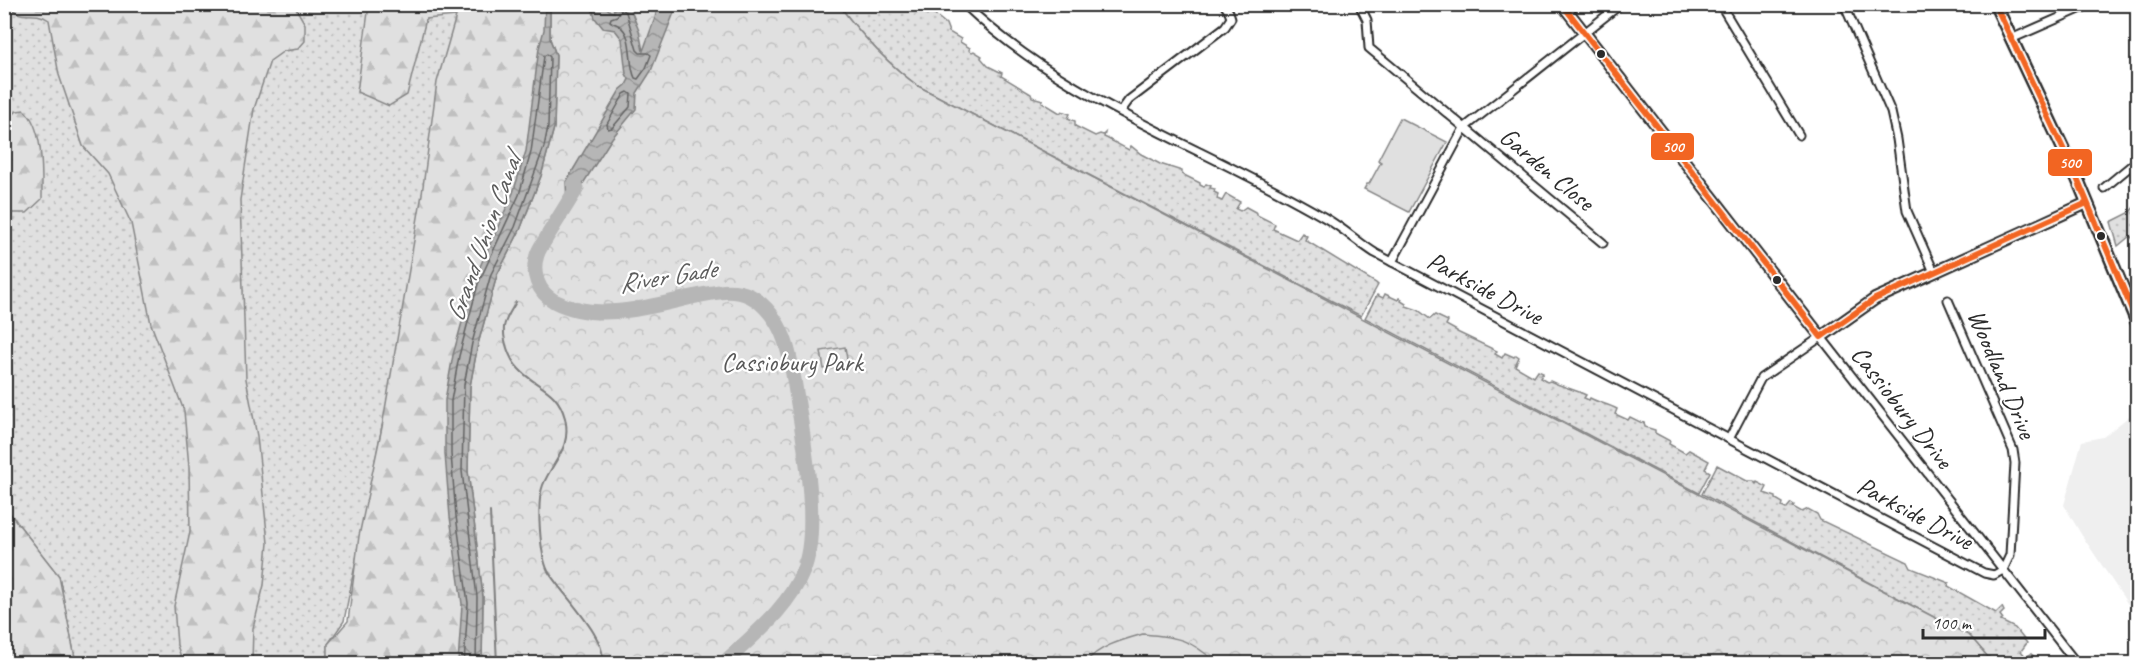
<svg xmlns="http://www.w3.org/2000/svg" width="2142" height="668" viewBox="0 0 2142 668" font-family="Caveat,sans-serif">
	<defs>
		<pattern id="grass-dots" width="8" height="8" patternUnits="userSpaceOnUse" patternTransform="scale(1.5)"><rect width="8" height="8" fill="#e0e0e0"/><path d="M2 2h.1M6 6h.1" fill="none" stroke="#c0c0c0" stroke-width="1.8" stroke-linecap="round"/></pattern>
		<pattern id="forest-firs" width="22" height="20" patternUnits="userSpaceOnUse" patternTransform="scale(1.5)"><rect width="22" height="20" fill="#e0e0e0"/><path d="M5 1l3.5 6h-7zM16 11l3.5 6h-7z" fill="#c0c0c0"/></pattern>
		<pattern id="park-crowns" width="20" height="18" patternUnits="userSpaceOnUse" patternTransform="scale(1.5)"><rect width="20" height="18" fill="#e0e0e0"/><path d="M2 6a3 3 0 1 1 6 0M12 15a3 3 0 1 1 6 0" fill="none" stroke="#c0c0c0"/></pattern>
		<pattern id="water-waves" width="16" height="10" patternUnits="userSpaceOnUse" patternTransform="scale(1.5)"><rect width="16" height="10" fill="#b6b6b6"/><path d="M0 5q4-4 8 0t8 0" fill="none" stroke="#949494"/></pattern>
	</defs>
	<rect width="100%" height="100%" fill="#fff"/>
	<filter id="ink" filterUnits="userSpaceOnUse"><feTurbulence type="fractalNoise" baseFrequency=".0167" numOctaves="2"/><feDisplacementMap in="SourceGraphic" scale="12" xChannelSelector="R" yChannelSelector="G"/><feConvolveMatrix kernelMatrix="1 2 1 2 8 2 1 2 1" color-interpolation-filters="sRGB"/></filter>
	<g filter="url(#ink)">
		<path fill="#efefef" d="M2137,410V618L2081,534L2064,505L2082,441L2103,437Z"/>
		<g fill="url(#grass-dots)" stroke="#868686" stroke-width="1.5">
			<path d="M5,5H478L382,427L344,621L328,644V663H76L59,576L5,507Z"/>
			<path d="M839,5H923L946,24L949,32L961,39L960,42L970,48L969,50L972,52L974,51L982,56L981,58L988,66L1002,73L1001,76L1031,94L1032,97L1043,100L1042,102L1060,113L1062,111L1070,114L1068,118L1075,121V126L1095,136L1100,134L1103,135L1105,133L1104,137C1113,141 1119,145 1129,150L1131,146L1141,154L1160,164L1182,171V174L1200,183V185L1204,187L1206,184L1211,186L1210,188L1215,189L1214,192L1218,194L1217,199L1222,201L1226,194L1240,202L1236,209L1240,211L1246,207L1257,213V215L1275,224L1273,229L1297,240L1302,233L1307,236L1305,240L1376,283L1378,285L1361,316L918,86C888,64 861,35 839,5Z"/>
			<path d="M2137,204V243L2130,236L2118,246L2111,222L2129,213Z"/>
			<path d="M1385,294L1398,300L1399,298L1402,299L1401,301L1406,304V306L1418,310L1430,319L1435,315L1448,321L1446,325L1457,331V332L1497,351L1495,354L1502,358L1505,353L1514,357L1516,355L1519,357L1515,366L1534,377L1538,371L1543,373L1540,378L1547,382L1550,381C1562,387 1574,389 1586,395L1584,398L1589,400L1590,398C1599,403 1608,404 1617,409L1615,414L1628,420L1630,417L1642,423L1644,422L1645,427L1655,430V433L1670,441L1669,444L1685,453L1689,450L1709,461L1705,469L1710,472L1699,493L1365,318L1377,295L1383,298Z"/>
			<path d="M1717,465L1747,481H1754L1756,484L1757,482L1767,487L1764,493L1776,497V499L1783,503L1782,507L1786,509L1791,503L1794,505L1793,507L1802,512L1808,509L1817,514L1820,520L1908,562L1911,568L1949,583L1948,586L1996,613L2002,607L2004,611L2000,615L2003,619L2001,621L2015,628L2027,643L2021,651L2026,657L2031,654L2042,663H1993L1970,636L1702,494Z"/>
		</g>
		<g fill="url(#forest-firs)" stroke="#868686" stroke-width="1.5">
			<path d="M9,5H294L305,24V41L298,49L284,51L270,61L254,109L240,200L246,379L257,436L268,543L264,585L253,628L252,663H183L177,645L174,606L190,532L189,467L184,411L151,324L131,223L108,174L83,146L59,75L49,20C31,8 22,23 9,5Z"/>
			<path d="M369,5H737L659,663L328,664V644L348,621L359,536L382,427L422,194L437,82L456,16L426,19L407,95L389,106L357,92Z"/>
			<path d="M24,110C44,127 42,174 42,199L27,213H5V122L17,111Z"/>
			<path d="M5,507L59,576L76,663H5Z"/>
		</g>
		<path fill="url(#park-crowns)" stroke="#868686" stroke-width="1.5" d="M550,4L839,5C861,35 888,64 918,86L1970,636L1993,663L482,664L483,597L468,471L470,386L478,344L497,275L520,230L541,176L554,128L556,55L550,39Z"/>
		<g fill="#e0e0e0" stroke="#868686" stroke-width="1.5">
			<path d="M1400,118L1447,142L1409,212L1364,189L1367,184H1369L1381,162L1378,160Z"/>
			<path d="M845,347L848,365L824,369L821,351Z"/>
			<path d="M1143,634C1178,637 1190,639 1217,663H1085C1099,646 1122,640 1143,634Z"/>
		</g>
		<g fill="url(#water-waves)" stroke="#7e7e7e" stroke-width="1.5">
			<path d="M545,5H550V39L556,55L554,128L541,176L520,230L497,275L478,344L470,386L468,471L483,597L482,663H458L462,604L450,517L445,454V400L453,355L473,282L513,193L526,151L539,48L544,30Z"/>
			<path d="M591,5H604L610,11L614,12L613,5H629L639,31L643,51L655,18L658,5H677L651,71L637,93L636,109L612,138L579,190L567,205L566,182L620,90L626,85L629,79L626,74L622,39L615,30L603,28L595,18Z"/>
		</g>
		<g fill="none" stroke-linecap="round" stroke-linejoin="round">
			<g stroke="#636363" stroke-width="1.5">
				<path d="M622,9L626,12L637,50L640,53H648L651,55L646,68L638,79L635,78C627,62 635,35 618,25C615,23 612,23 610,21L611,18L617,16Z"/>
				<path d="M628,92L631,94L630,107L612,128L608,129L607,124L624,94Z"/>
				<path d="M464,664L468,603L456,516L451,454V401L459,356L478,284L519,195L531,152L544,56L547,54L550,57L548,127L544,147L515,227L491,274L472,343L464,385L462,471L477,597L476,664"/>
			</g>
			<g stroke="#7e7e7e" stroke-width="2">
				<path d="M516,302C512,309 505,319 504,327C503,340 509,359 519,369C536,388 557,388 565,418C572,449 553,460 543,485C536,503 540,555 548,571C558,590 613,643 601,664"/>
				<path d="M490,512L497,664"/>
			</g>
			<path stroke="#b6b6b6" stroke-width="15" d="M577,188C567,204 558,219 548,235C545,241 539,248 537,255C531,273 538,292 554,301C596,323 649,307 692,297C711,293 732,287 750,296C766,304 778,322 784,338C792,359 794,382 798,404C805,447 820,532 803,571C788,609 752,636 723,664"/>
			<g stroke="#2b2b2b" stroke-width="11">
				<g id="street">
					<path d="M964,4C1067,103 1206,147 1327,219C1344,229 1359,243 1375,253L1984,573L1994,575L2003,570L2010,555L2015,463L2013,450L1948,300"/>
					<path d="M1359,4L1367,20L1369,48L1603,243"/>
					<path d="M1720,4L1799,135"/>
					<path d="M1844,4L1891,112L1897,139L1907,211L1934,272"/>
					<path d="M2011,39L2091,4"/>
					<path d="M1121,111L1129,100L1225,27L1231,18L1229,12L1224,4"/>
					<path d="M2104,188L2138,160"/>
					<path d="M1392,262L1464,128L1621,4"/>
					<path d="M1729,439L1761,378L1821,337L2077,664"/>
				</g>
			</g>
			<g stroke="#2b2b2b" stroke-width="14">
				<path id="secondary" d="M1562,4L1821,337L1875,299L2087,203"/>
			</g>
			<g stroke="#2b2b2b" stroke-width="15">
				<path id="primary" d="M1995,4L2077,178L2138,325"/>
			</g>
			<use href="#street" stroke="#fff" stroke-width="7"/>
			<use href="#secondary" stroke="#fff" stroke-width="9"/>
			<use href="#primary" stroke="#fff" stroke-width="10"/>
			<g stroke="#fff" stroke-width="10">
				<g id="bus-1">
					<path d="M1562,4L1821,337L1875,299L2087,203"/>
					<path d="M1995,4L2077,178L2138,324"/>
				</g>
			</g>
			<use href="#bus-1" stroke="#f26522" stroke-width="6"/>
		</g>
	</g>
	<g fill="#2b2b2b" stroke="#fff" stroke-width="2">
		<circle cx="1601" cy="54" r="5"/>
		<circle cx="2101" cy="236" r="5"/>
		<circle cx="1777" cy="280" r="5"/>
	</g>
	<g text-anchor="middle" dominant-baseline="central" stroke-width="4.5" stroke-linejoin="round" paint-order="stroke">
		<g font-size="26" fill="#2b2b2b" stroke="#fff">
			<text transform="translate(1547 169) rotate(40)">Garden Close</text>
			<text transform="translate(1485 288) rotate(28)">Parkside Drive</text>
			<text transform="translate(2002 374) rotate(67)">Woodland Drive</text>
			<text transform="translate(1902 407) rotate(52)">Cassiobury Drive</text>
			<text transform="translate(1915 513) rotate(28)">Parkside Drive</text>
		</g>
		<g font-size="26" fill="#585858" stroke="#fff">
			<text x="792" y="362">Cassiobury Park</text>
		</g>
		<g font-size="27" font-style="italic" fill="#5c5c5c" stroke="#fff">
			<text transform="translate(483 238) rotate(-70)">Grand Union Canal</text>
			<text transform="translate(667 276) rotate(-9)">River Gade</text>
		</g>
	</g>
	<g stroke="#fff" stroke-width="2">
		<rect x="1650" y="132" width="45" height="29" rx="6" fill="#f26522"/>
		<rect x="2047" y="148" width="46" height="29" rx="6" fill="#f26522"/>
	</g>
	<g font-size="16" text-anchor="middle" font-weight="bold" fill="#fff">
		<text x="1673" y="152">500</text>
		<text x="2070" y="168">500</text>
	</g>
	<rect width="2142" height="668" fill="none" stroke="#fff" stroke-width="24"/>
	<rect x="12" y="12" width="2118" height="644" fill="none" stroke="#2b2b2b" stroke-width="2" filter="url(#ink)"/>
	<path d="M1923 629v9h122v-9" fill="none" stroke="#2b2b2b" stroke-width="3"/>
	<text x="1932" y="629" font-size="18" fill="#2b2b2b" stroke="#ffffff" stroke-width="4.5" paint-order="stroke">100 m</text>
</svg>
